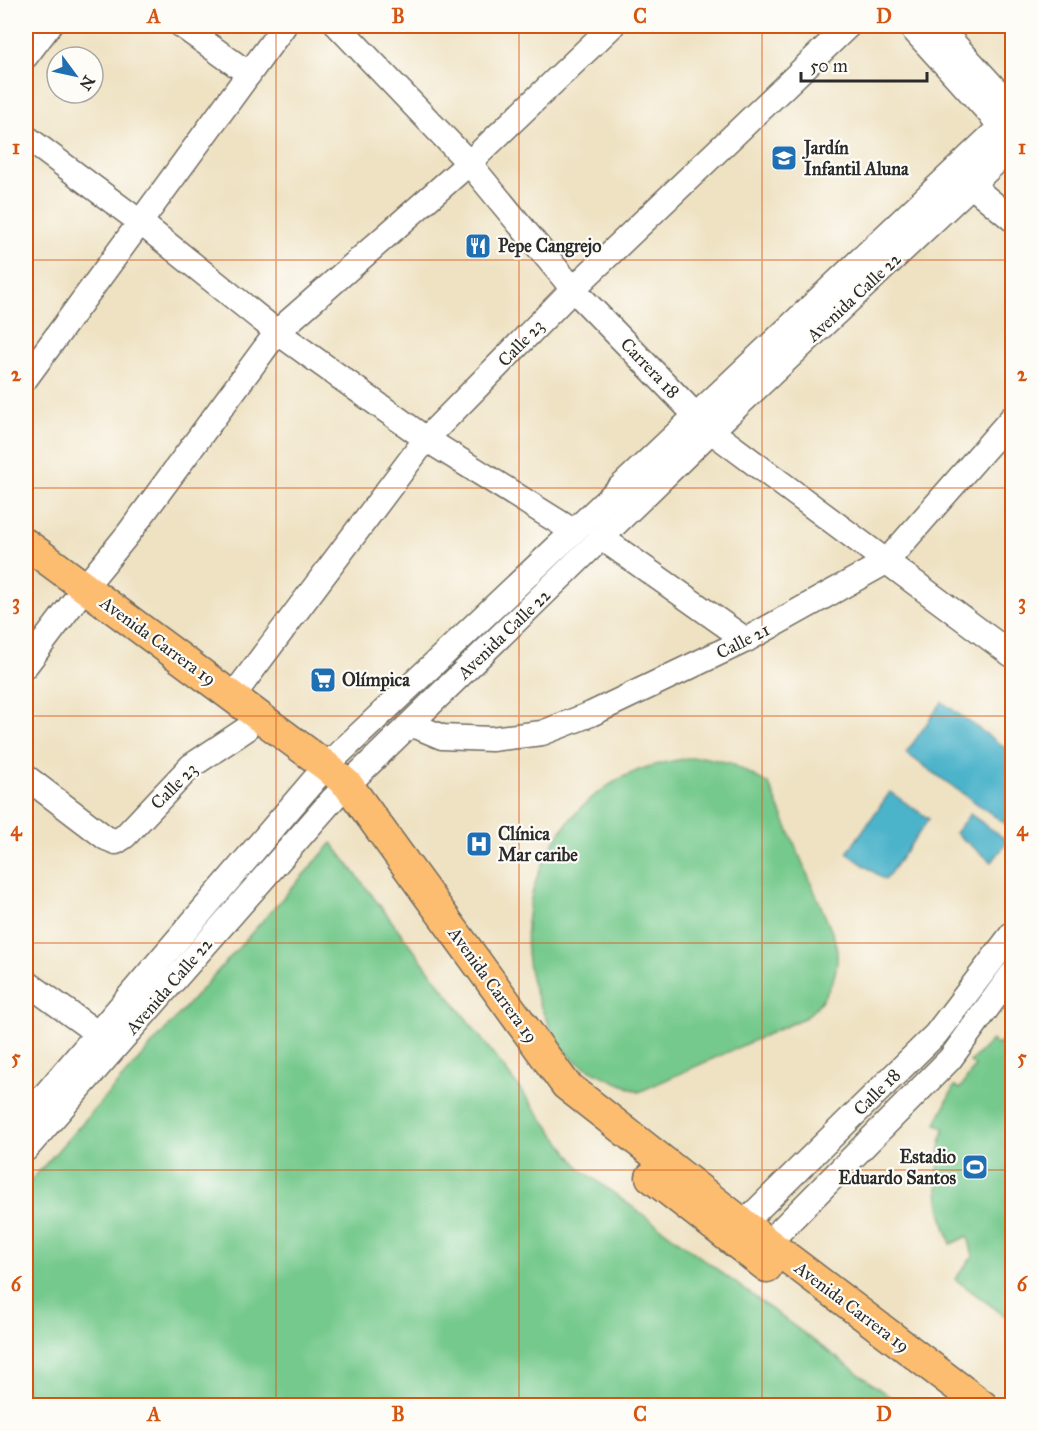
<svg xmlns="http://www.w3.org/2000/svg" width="1038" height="1431" viewBox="0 0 1038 1431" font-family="'IM FELL Great Primer',serif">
	<rect width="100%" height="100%" fill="#fdfcf7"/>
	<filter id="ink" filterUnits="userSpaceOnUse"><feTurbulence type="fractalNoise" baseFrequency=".0167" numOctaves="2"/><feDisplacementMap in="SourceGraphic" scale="12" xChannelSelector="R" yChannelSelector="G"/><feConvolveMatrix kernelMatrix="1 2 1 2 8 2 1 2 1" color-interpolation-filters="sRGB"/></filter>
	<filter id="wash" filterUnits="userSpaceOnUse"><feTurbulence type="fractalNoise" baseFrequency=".008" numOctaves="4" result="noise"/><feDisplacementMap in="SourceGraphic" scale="24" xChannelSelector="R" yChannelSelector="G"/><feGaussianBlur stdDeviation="1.35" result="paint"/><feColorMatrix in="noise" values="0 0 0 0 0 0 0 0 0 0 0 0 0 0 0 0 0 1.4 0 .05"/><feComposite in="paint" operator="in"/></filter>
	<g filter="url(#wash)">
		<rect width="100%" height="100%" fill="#efe2c3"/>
		<g fill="#75c98c" stroke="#507a5c" stroke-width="1.5">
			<path d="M702,757L730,763L769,784L834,937C844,968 829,997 806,1017L639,1092C622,1084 591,1072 577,1062C557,1047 543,1014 535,992C506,905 553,803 639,770C660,762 680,759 702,757Z"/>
			<path d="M332,843L581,1169L901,1405H26V1186Z"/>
			<path d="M1012,1037V1321L955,1279L973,1256L968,1236L951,1244C935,1202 934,1172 944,1128L936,1124L954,1086L960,1089L975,1066L970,1062L992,1040L997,1045Z"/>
		</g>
		<g fill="#4bb3ca" stroke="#3b6f7a" stroke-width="1.5">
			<path d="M942,702L1012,753V818L1007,825L906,753Z"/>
			<path d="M890,792L929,819L885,880L847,853Z"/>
			<path d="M970,814L1008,841L992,862L955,833Z"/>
		</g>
	</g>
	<g filter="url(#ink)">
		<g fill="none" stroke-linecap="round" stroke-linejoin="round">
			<g stroke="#706b60" stroke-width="27">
				<g id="minor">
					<path d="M182,26L249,74"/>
					<path d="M338,26L469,163L573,289L711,431L1012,655"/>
					<path d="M910,26L1011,137"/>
					<path d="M938,26L1012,107"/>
					<path d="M26,56L49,26"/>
					<path d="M26,137L140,222L277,332L426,439L573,531"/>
					<path d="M972,186L1012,219"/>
					<path d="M26,378L284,26"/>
					<path d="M602,538L746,640"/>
					<path d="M26,665L85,587L128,534L277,332L469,163L612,26"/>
					<path d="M233,696L426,439L573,289L848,26"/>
					<path d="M411,724L442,737L491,739L542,733L591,714L746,640L886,562L1012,418"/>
					<path d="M26,777L106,838L116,842L125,836L191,766L245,730"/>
					<path d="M26,982L97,1033"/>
					<path d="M26,1117L326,766L1012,116"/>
					<path d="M26,1149L333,799L711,431L1012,147"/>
					<path d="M729,1235L744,1223L936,1034L1012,934"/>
					<path d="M754,1254L768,1243L950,1059L1012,974"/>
				</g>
			</g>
			<g stroke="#706b60" stroke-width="33">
				<g id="major">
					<path d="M26,544L326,766L348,785L566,1085L768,1243L983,1406"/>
					<path d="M651,1177L767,1267"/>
				</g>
			</g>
			<use href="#minor" stroke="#fff" stroke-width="24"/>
			<use href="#major" stroke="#fcbd6f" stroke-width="30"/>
		</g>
	</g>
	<path fill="none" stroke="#d5540f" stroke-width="1.5" stroke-opacity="0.55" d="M276,26V1406M519,26V1406M762,26V1406M26,260H1012M26,488H1012M26,716H1012M26,943H1012M26,1170H1012"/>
	<defs>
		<g id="school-square" transform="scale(1.35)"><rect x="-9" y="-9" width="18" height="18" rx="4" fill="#1f6fb2" stroke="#fdfcf7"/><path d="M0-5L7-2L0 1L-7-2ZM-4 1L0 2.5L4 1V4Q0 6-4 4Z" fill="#fff"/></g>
		<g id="restaurant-square" transform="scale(1.35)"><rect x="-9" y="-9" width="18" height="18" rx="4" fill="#1f6fb2" stroke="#fdfcf7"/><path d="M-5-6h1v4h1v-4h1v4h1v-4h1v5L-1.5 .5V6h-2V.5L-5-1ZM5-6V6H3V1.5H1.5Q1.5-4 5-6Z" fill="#fff"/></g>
		<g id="supermarket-square" transform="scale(1.35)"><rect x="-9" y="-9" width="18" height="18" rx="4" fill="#1f6fb2" stroke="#fdfcf7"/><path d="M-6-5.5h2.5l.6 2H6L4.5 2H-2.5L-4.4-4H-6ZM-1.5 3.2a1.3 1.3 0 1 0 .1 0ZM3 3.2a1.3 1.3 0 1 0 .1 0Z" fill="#fff"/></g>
		<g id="hospital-square" transform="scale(1.35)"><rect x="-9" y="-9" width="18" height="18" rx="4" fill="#1f6fb2" stroke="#fdfcf7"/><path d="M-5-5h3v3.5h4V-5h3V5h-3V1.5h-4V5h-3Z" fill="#fff"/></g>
		<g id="stadium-square" transform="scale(1.35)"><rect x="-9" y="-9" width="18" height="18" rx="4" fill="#1f6fb2" stroke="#fdfcf7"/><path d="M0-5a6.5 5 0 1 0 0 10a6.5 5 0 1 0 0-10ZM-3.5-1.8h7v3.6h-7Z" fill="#fff"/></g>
	</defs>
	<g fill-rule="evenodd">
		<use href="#school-square" x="784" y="158"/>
		<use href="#restaurant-square" x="478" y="246"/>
		<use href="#supermarket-square" x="323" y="680"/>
		<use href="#hospital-square" x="479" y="844"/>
		<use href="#stadium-square" x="975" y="1167"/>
	</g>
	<g text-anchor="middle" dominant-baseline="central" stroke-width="4.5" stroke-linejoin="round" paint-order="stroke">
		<g font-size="18" font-weight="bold" fill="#2b2b2b" stroke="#fdfcf7" text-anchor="start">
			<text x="804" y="148">Jardín<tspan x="804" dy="21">Infantil Aluna</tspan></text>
			<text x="498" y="246">Pepe Cangrejo</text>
			<text x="342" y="680">Olímpica</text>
			<text x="498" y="834">Clínica<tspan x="498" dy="21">Mar caribe</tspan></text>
			<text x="956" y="1157" text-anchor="end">Estadio<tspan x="956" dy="21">Eduardo Santos</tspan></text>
		</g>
		<g font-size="18" fill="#2b2b2b" stroke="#fdfcf7">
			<text transform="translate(854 297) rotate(-43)">Avenida Calle 22</text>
			<text transform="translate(521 343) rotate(-46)">Calle 23</text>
			<text transform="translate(650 368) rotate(46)">Carrera 18</text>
			<text transform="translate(504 634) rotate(-44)">Avenida Calle 22</text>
			<text transform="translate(158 641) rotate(36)">Avenida Carrera 19</text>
			<text transform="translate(743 641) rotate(-27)">Calle 21</text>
			<text transform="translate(174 786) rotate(-45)">Calle 23</text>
			<text transform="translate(493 985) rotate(54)">Avenida Carrera 19</text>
			<text transform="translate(169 986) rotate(-49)">Avenida Calle 22</text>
			<text transform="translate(877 1092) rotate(-45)">Calle 18</text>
			<text transform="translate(852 1307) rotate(37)">Avenida Carrera 19</text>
		</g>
	</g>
	<rect width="1038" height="1431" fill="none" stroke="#fdfcf7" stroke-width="66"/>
	<g transform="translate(75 75) rotate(123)"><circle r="28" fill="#fdfcf7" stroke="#a9a8a5" stroke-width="1.5"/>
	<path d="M0-4.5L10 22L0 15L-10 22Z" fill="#1f6fb2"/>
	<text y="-9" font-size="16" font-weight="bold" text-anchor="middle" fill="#2b2b2b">N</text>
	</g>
	<path d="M801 72v9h126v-9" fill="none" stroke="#2b2b2b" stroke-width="3"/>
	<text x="810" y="72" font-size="18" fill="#2b2b2b" stroke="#fdfcf7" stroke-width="4.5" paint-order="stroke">50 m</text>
	<rect x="33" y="33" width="972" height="1365" fill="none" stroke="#d5540f" stroke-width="2"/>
	<g font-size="20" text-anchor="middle" font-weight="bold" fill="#d5540f">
		<text x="154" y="23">A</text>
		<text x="398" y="23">B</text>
		<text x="640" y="23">C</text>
		<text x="884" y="23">D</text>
		<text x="16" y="154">1</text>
		<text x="1022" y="154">1</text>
		<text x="16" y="381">2</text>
		<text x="1022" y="381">2</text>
		<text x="16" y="609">3</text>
		<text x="1022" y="609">3</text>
		<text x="16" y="836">4</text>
		<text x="1022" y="836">4</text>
		<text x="16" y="1064">5</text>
		<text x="1022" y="1064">5</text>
		<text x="16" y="1291">6</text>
		<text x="1022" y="1291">6</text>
		<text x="154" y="1421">A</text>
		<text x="398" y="1421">B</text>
		<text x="640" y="1421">C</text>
		<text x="884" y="1421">D</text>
	</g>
</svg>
